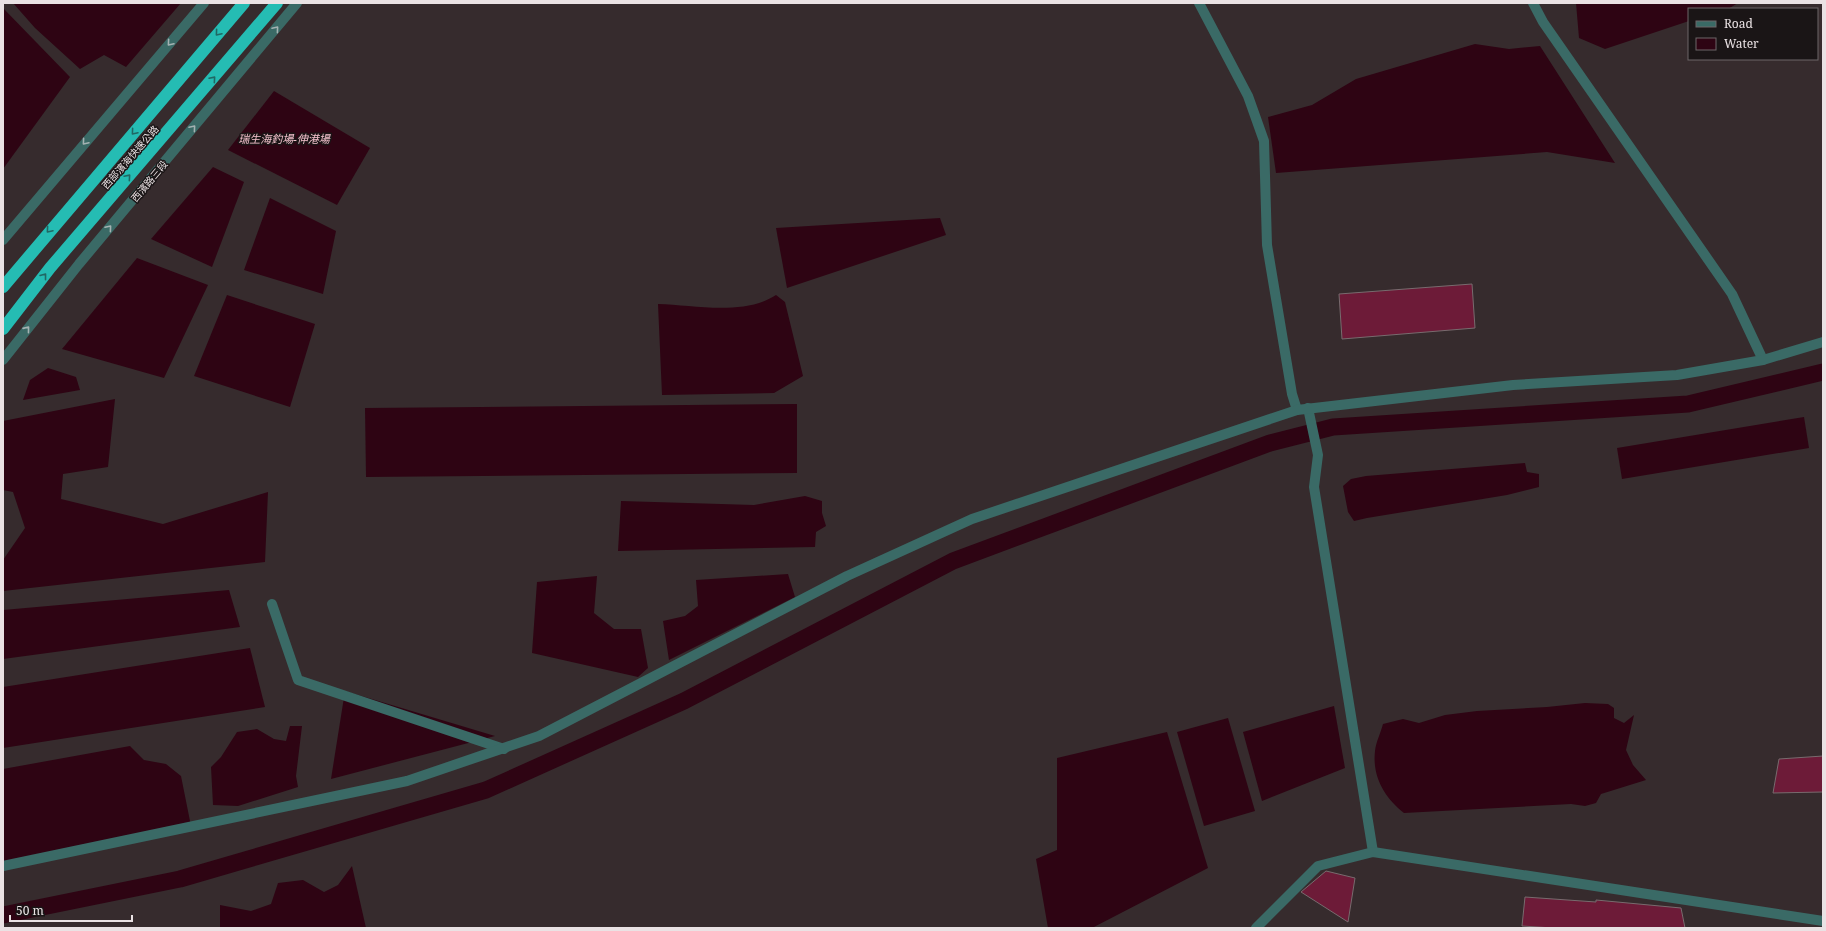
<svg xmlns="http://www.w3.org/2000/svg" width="1826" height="931" viewBox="0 0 1826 931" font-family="'Noto Serif','Noto Sans TC',serif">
	<rect width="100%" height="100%" fill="#362b2d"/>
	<g fill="#2e0413">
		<path d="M13,3H181L126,67L104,55L80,69L35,28Z"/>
		<path d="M1576,3H1738L1728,9H1689V21L1605,49L1579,38Z"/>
		<path d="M3,8L70,77L3,169Z"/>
		<path d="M1475,44L1509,49L1540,46L1615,163L1547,152L1276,173L1268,117L1312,105L1356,79Z"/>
		<path d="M274,91L370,148L337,205L228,150Z"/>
		<path d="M213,167L244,182L212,267L151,239Z"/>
		<path d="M270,198L336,231L323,294L244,270Z"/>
		<path d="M940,218L946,235L787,288L776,228Z"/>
		<path d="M137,258L208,285L164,378L62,349Z"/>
		<path d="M227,295L315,324L290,407L194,376Z"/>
		<path d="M776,295L785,302L803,376L774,393L662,395L658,304C694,305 744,316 776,295Z"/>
		<path d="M48,368L76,377L80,390L23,400L30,380Z"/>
		<path d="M115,399L108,467L63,474L61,499L163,524L268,492L265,562L3,591V560L25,528L13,492L3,490V421Z"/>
		<path d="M797,404V473L366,477L365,408Z"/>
		<path d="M1804,417L1809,448L1622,479L1617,448Z"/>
		<path d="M1525,463L1527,472L1539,474V487L1507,495L1367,518L1354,521L1348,512L1343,486L1351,479L1366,476Z"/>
		<path d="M805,496L822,501V513L826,526L816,532L815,547L618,551L621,501L754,505Z"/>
		<path d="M788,574L795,597L669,660L663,621L685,616L698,606L696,580Z"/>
		<path d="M597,576L594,613L614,629H641L648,668L638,677L532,653L537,582Z"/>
		<path d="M229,590L240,627L3,659V610Z"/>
		<path d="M250,648L265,707L3,748V687Z"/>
		<path d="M345,691L495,736L331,779Z"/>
		<path d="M1585,703L1608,704L1614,708V718L1624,723L1634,715L1626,750L1633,765L1646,780L1601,794L1596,803L1585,806L1571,804L1404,813C1385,798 1372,777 1375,751C1376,742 1381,732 1383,724L1403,719L1419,723L1445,715L1477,711L1547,707Z"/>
		<path d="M1334,706L1345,768L1262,801L1243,732Z"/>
		<path d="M1228,718L1255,811L1204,826L1177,732Z"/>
		<path d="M290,726H302L296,776L298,787L238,806L213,805L211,767L221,757L237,732L257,729L274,739L286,741Z"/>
		<path d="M1167,732L1208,868L1092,928H1048L1036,859L1057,850V758Z"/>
		<path d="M130,746L144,760L166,764L181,776L191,826L3,865V769Z"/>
		<path d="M352,866L366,928H220V905L251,911L271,904L278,883L303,880L324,892L338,885Z"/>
	</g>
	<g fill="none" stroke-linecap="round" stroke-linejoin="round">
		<path stroke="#2e0413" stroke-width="17" d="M3,915L180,879L486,790L684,701L953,561L1270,443L1333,427L1688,404L1823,372"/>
	</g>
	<g fill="#6d1b38" stroke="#786b6e">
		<path d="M1472,284L1475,328L1342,339L1339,294Z"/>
		<path d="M1823,756V792L1773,793L1779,759Z"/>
		<path d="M1326,871L1355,878L1348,922L1301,892Z"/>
		<path d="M1525,897L1596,902V900L1681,908L1685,928H1553L1522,926Z"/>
	</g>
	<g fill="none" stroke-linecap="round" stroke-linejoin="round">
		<g stroke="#3a6a66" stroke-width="10">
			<path d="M1199,3L1248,96L1264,141L1267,245L1292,394L1297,410"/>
			<path d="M1533,3L1543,22L1732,294L1763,360"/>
			<path d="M3,240L204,3"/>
			<path d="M3,360L79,264L297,3"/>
			<path d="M1308,408L1318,455L1314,487L1373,852"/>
			<path d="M272,604L298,680L504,749"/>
			<path d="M3,866L407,781L539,736L847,576L972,519L1297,410L1513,385L1677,375L1763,360L1823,342"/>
			<path d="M1256,928L1318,866L1373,852L1823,921"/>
		</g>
		<g stroke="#25bcb3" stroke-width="12">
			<path d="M3,287L244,3"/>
			<path d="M3,329L50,268L277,3"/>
		</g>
	</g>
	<defs><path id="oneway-chevron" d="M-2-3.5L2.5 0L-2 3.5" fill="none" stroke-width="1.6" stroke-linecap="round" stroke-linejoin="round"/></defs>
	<g stroke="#a4b2b2">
		<use href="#oneway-chevron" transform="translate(276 29) rotate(-50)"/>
		<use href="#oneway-chevron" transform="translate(170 43) rotate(130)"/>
		<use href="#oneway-chevron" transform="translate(193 128) rotate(-50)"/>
		<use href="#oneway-chevron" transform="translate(85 142) rotate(130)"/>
		<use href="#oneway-chevron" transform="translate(109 228) rotate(-50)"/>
		<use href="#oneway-chevron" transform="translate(27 329) rotate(-51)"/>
	</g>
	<g stroke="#206864">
		<use href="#oneway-chevron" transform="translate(218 33) rotate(130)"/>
		<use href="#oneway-chevron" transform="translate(213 79) rotate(-49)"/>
		<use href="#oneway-chevron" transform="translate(134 132) rotate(130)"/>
		<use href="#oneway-chevron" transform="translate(128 177) rotate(-49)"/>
		<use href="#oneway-chevron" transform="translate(49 230) rotate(130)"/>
		<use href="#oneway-chevron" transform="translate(44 276) rotate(-52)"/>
	</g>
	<g text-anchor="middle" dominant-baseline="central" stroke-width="3" stroke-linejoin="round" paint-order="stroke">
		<g font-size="10" fill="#eae2e4" stroke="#1a1516">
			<text transform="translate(130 157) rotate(-49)">西部濱海快速公路</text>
			<text transform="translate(149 181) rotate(-50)">西濱路三段</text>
		</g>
		<g font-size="11" font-style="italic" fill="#f4c1cd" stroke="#1a1516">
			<text x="284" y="138">瑞生海釣場-伸港場</text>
		</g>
	</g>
	<rect width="1826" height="931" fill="none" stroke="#eae2e4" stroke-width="8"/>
	<rect x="1688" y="8" width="130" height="52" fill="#1a1516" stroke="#6d6768"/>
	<rect x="1696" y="21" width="20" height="6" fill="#3a6a66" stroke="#6d6768"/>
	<text x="1724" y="28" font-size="12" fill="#eae2e4">Road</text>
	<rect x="1696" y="38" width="20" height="12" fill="#2e0413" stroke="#6d6768"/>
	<text x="1724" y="48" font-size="12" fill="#eae2e4">Water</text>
	<path d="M10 915v6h122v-6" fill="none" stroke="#eae2e4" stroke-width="2"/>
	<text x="16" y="915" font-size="12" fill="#eae2e4" stroke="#1a1516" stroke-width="3" paint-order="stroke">50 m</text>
</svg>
